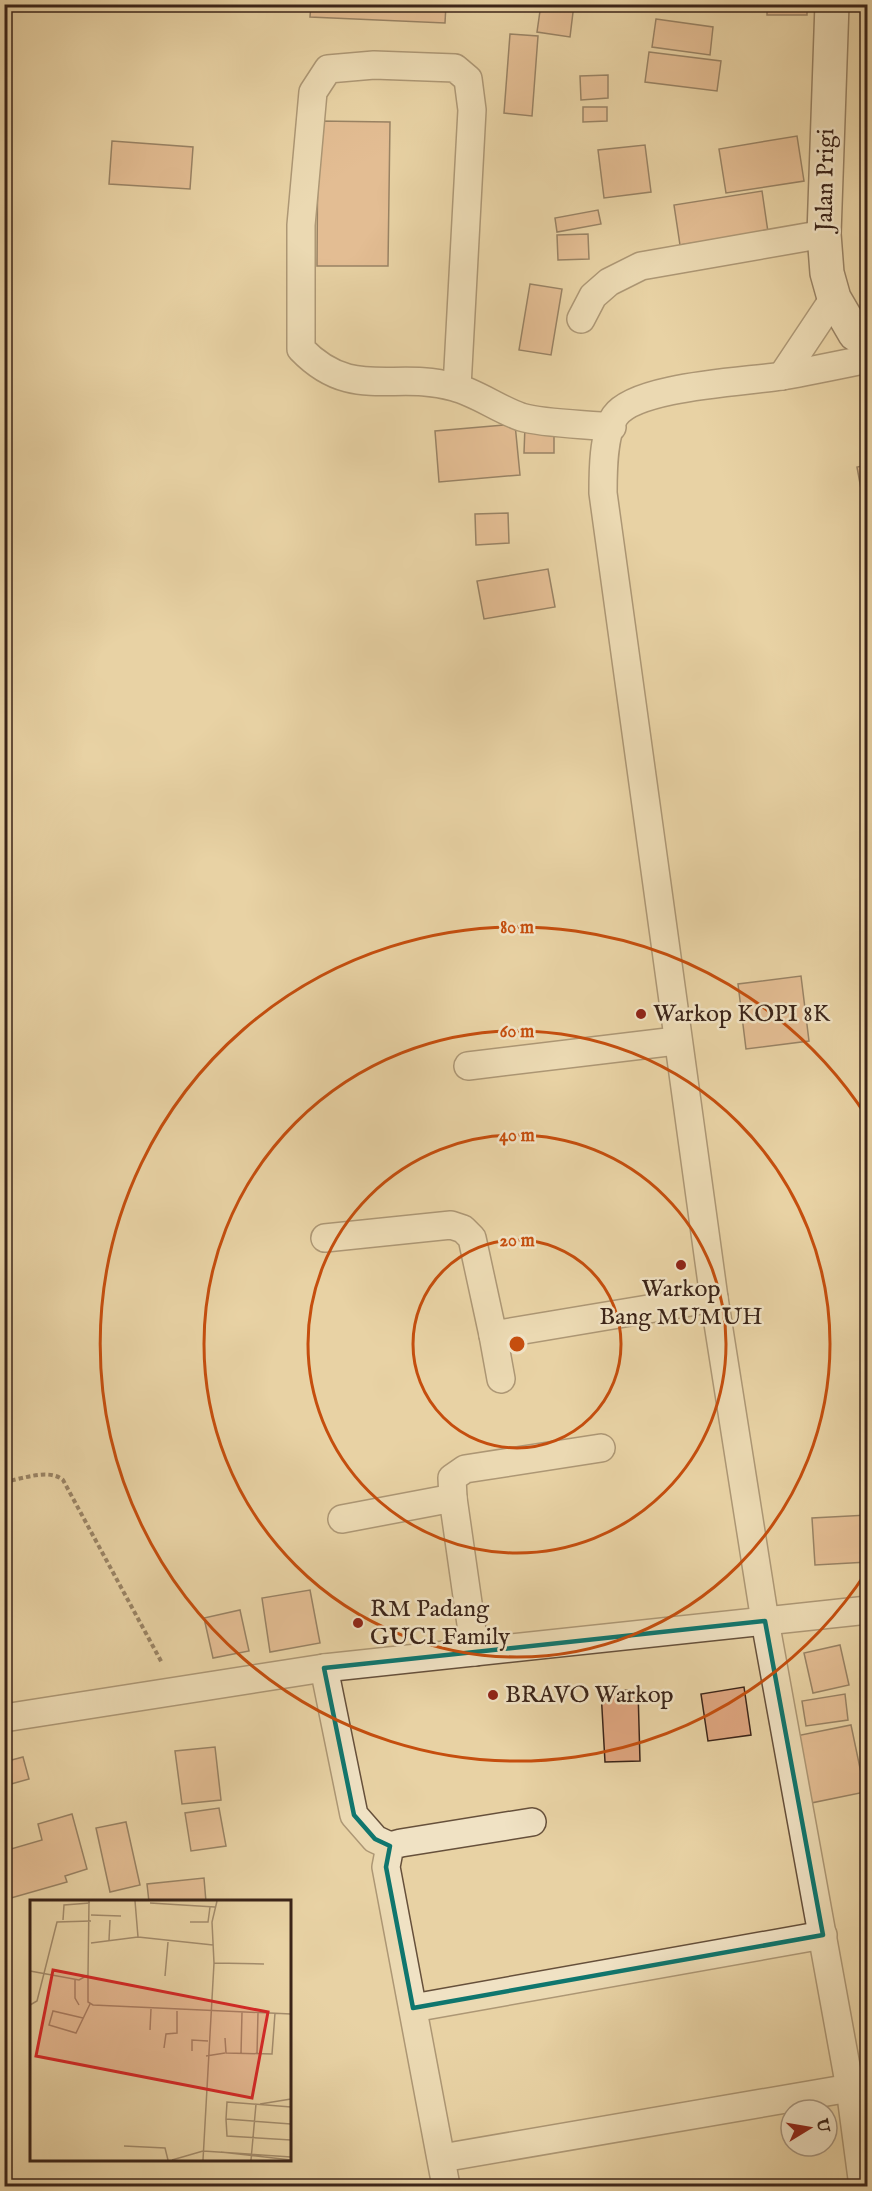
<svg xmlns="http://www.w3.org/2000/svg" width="872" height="2191" viewBox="0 0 872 2191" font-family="'IM FELL English',serif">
	<rect width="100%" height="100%" fill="#e8d2a4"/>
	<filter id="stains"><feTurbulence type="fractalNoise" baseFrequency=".00333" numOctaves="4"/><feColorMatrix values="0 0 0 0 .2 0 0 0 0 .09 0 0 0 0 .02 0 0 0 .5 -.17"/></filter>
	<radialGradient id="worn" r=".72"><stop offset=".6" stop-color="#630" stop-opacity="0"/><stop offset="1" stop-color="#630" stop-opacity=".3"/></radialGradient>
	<g fill="#dea57f" stroke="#3b2418" stroke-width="1.5">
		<path d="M311,4H446L445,23L310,17Z"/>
		<path d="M541,4H574L570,37L537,32Z"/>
		<rect x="767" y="4" width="40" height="11"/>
		<path d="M656,19L713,27L710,55L652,47Z"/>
		<path d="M510,34L538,36L532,116L504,113Z"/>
		<path d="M649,52L721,61L717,91L645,82Z"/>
		<path d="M608,75V98L581,100L580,76Z"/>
		<path d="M583,107H607V121L583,122Z"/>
		<path d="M318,121L390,122L388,266H317Z"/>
		<path d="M797,136L804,181L726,193L719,149Z"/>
		<path d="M112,141L193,147L190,189L109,184Z"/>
		<path d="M645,145L651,192L604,198L598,150Z"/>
		<path d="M762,191L768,232L680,245L674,205Z"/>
		<path d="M598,210L601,224L557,232L555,218Z"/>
		<path d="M588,234L589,259L558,260L557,235Z"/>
		<path d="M530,284L562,289L551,355L519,350Z"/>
		<path d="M515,424L520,475L439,482L435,431Z"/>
		<path d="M525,426L554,427V453H524Z"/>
		<path d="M868,465V527L857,467Z"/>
		<path d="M508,513L509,543L476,545L475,514Z"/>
		<path d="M548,569L555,607L484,619L477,581Z"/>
		<path d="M801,976L809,1041L746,1049L738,984Z"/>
		<path d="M868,1515V1562L815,1565L812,1518Z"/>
		<path d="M310,1590L320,1643L270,1652L262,1598Z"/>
		<path d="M240,1610L249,1651L213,1658L204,1618Z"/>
		<path d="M840,1645L849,1685L813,1693L804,1653Z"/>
		<path d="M744,1687L751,1735L708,1741L701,1694Z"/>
		<path d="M638,1690L640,1761L605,1762L601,1691Z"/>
		<path d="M845,1694L848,1720L806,1726L802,1701Z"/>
		<path d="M851,1725L865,1792L811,1803L796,1736Z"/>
		<path d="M215,1747L221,1800L182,1804L175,1751Z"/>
		<path d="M23,1757L29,1779L4,1786V1762Z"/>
		<path d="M219,1808L226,1846L191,1851L185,1813Z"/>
		<path d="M72,1814L87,1869L65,1876L67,1882L4,1900V1851L42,1840L38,1824Z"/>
		<path d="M126,1822L140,1885L110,1892L96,1828Z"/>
		<path d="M204,1878L206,1902H149L147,1884Z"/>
	</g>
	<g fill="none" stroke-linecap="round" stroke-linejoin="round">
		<g stroke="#66503b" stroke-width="30">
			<g id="street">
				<path d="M581,319L593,296L609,282L641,266L824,234"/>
				<path d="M782,376L834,298"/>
				<path d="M457,387L472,110L468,79L455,68L374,65L328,69L313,92L301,225V349C352,402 394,370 454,387C477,393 498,409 521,417C544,424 586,424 612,427"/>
				<path d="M468,1066L676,1041"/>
				<path d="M325,1238L451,1225L463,1229L472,1238L493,1335L714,1298"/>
				<path d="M493,1335L501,1379"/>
				<path d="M453,1498L452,1478L465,1469L601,1448"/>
				<path d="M342,1519L453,1498L475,1652"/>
				<path d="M324,1668L354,1815L375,1839L390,1846"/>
				<path d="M4,1718L324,1668L868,1610"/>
				<path d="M413,2008L823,1935"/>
				<path d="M442,2158L850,2088"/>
				<path d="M446,2186L386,1867L390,1846L401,1843L532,1822"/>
				<path d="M863,2186L850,2088L765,1621L714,1298L603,493C603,472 603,434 615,416C636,386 744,382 782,376C810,371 839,365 868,359"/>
			</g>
		</g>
		<g stroke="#3b2418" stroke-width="36">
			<path id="secondary" d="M832,4L824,234L827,273L834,298L855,334L868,341"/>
		</g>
		<path stroke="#3b2418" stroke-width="4" stroke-dasharray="4.5 3" stroke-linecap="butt" d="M4,1482C22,1479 49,1468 63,1480L162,1663"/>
		<use href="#street" stroke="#f0e2c4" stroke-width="27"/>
		<use href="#secondary" stroke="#f0e2c4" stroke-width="33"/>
	</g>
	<path d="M0 0H872V2191H0ZM765,1621L823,1935L413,2008L386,1867L390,1846L375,1839L354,1815L324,1668Z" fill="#e8d2a4" fill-opacity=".55" fill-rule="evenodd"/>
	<path fill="none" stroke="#0f766e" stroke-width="4.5" stroke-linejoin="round" d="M765,1621L823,1935L413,2008L386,1867L390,1846L375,1839L354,1815L324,1668Z"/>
	<g fill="none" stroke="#c54e0e" stroke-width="3">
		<circle cx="517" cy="1344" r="104"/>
		<circle cx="517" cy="1344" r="209"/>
		<circle cx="517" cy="1344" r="313"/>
		<path d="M867 1571A417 417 0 1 1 867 1117"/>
	</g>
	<g fill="#8f2418" stroke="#f0e2c4" stroke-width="2">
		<circle cx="641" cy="1014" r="6"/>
		<circle cx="681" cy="1265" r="6"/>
		<circle cx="358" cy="1623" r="6"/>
		<circle cx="493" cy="1695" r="6"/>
	</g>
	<g text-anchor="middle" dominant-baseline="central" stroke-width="5" stroke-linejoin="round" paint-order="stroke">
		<g font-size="24" fill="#3b2418" stroke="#f0e2c4">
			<text transform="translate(826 180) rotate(-89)">Jalan Prigi</text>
		</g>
		<g font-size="24" fill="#3b2418" stroke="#f0e2c4" text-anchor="start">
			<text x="653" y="1014">Warkop KOPI 8K</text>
			<text x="681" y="1289" text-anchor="middle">Warkop<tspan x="681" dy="28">Bang MUMUH</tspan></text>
			<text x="370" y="1609">RM Padang<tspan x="370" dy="28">GUCI Family</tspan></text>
			<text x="505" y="1695">BRAVO Warkop</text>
		</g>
	</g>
	<g transform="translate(30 1900)">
		<rect width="261" height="261" fill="#e8d2a4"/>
		<path fill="none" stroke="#a38c6c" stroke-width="1.5" d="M105,1L108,37M120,3L185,7M61,15L91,16M33,20L34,5L60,3M160,22H178L180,7M79,40L80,20M61,43L108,37L183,45M184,63L234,64M0,71L49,80L58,75L59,1M58,75V102L63,105L261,114M135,76L138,42M45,79V98L49,105M0,105L7,101L27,22L61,21M53,118L23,111L19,125L46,133L60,104M120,130L121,109M195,138L196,153L242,154L245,113M134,148L136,134L147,133V111M162,151V140L178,141M211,154L212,112M227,154L228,112M176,156L195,153M230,204L261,199M261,207L197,202L196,219L197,236L261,240M196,219L261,224M94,246L135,248L138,260M191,252L261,260M142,260L173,251L261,257M173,260L184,63L182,22L187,1M221,260L226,204"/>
		<path fill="#d62828" fill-opacity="0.15" stroke="#d62828" stroke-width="3" d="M23,70L238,112L222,198L6,156Z"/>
		<rect width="261" height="261" fill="none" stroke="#3b2418" stroke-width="3"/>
	</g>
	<circle cx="517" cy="1344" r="9" fill="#c54e0e" stroke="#f0e2c4" stroke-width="3"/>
	<g font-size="18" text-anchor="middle" font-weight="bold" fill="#c54e0e" stroke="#f0e2c4" stroke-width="5" stroke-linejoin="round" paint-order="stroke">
		<text x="517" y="933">80 m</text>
		<text x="517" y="1037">60 m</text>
		<text x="517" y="1141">40 m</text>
		<text x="517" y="1246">20 m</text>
	</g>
	<rect width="872" height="2191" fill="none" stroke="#e8d2a4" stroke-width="24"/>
	<rect x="6" y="6" width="860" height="2179" fill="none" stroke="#3b2418" stroke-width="3"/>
	<rect x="12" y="12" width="848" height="2167" fill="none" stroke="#3b2418" stroke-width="1.5"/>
	<g transform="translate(809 2128) rotate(79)"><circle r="28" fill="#f0e2c4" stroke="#a8967f" stroke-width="1.5"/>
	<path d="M0-4.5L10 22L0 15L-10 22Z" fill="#8f2418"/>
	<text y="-9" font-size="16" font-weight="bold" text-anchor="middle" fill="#3b2418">U</text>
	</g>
	<rect width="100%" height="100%" filter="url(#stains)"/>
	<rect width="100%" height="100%" fill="url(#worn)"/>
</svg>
